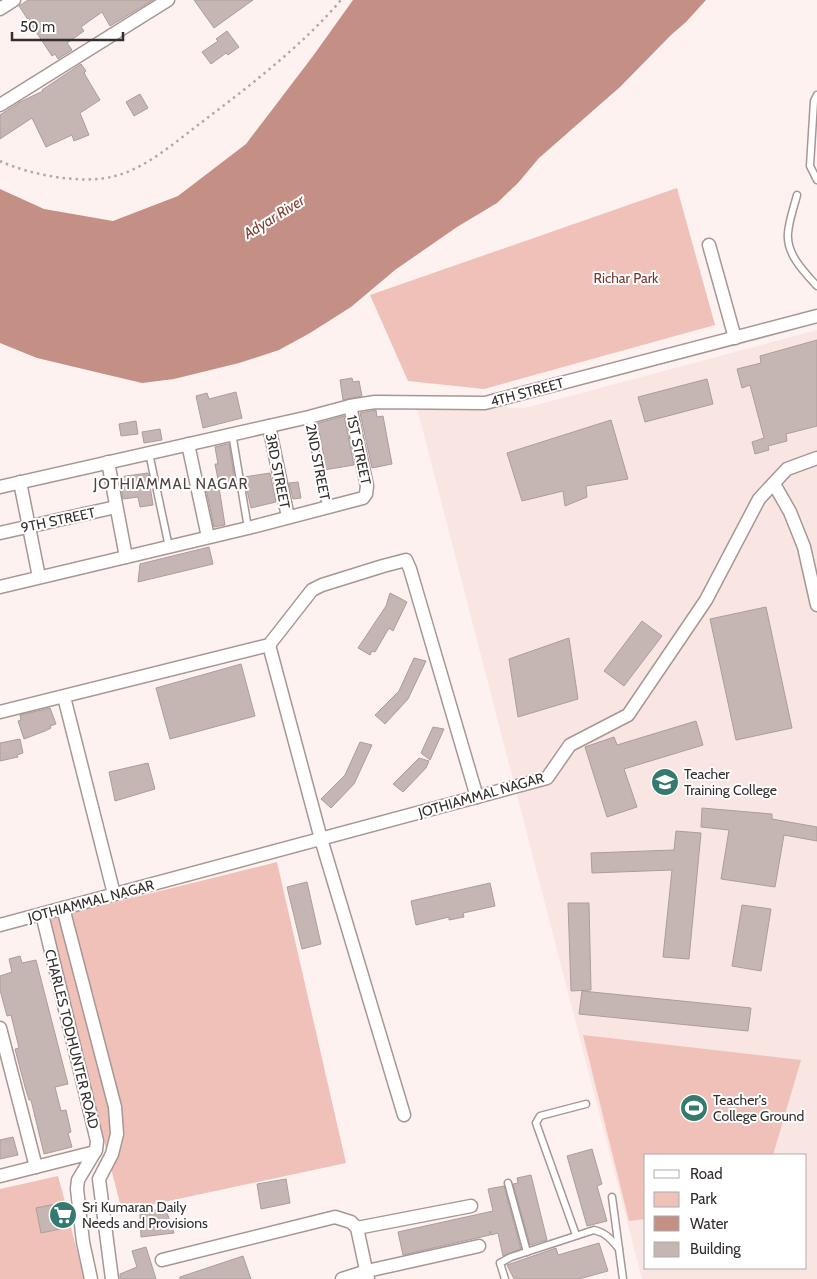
<svg xmlns="http://www.w3.org/2000/svg" width="817" height="1279" viewBox="0 0 817 1279" font-family="Cabin,sans-serif">
	<rect width="100%" height="100%" fill="#fdf2f0"/>
	<path fill="#f9e5e1" fill-rule="evenodd" d="M817,330V1279H642L416,404L525,408ZM646,1155H806V1268H646Z"/>
	<g fill="#efc1b8">
		<path d="M677,188L715,325L484,389L408,381L370,295Z"/>
		<path d="M277,862L346,1163L122,1211L47,919Z"/>
		<path d="M583,1035L801,1060L773,1155H646V1219L629,1221Z"/>
		<path d="M58,1176L65,1202L36,1209L41,1233L71,1227L84,1279H0V1189Z"/>
	</g>
	<path fill="#c48f85" d="M353,0H706L686,22L671,35L620,87L539,158L518,183L497,203L457,227L395,270L351,307L310,333L279,350L239,363L174,379L142,383L37,358L0,343V189L44,209L113,221L178,196L246,144L313,56Z"/>
	<g fill="#c6b6b3" stroke="#ac9d9a">
		<path d="M28,0H153L110,26L102,12L81,27L84,31L67,43L72,50L58,59L55,54L52,56L19,6Z"/>
		<path d="M194,0H253L214,28Z"/>
		<path d="M227,31L239,47L228,55L226,53L211,64L202,52L218,41L216,39Z"/>
		<path d="M81,64L86,71L84,73L100,100L80,113L89,135L74,141L72,135L46,147L32,118L0,139V115L20,102L43,91L42,90Z"/>
		<path d="M140,94L148,108L134,116L126,102Z"/>
		<path d="M817,340V426L786,434L787,441L768,446L769,450L755,454L752,442L764,438L750,385L742,388L737,369L761,363L760,356Z"/>
		<path d="M352,378L353,382L359,381L362,396L343,400L340,380Z"/>
		<path d="M707,379L713,404L645,422L638,397Z"/>
		<path d="M236,392L242,418L203,428L196,396L207,393L209,399Z"/>
		<path d="M376,410L377,417L383,416L392,464L372,468L360,413Z"/>
		<path d="M344,416L354,465L324,470L322,457H324L319,431H317L315,424Z"/>
		<path d="M611,420L628,479L586,486L587,497L565,506L563,491L522,501L507,453Z"/>
		<path d="M136,421L138,434L121,436L119,424Z"/>
		<path d="M160,429L162,440L144,443L142,432Z"/>
		<path d="M227,444H229L236,486L220,490L215,464H218L215,447Z"/>
		<path d="M148,473L153,505L140,507L138,497L123,499L119,477Z"/>
		<path d="M270,473L276,502L251,508L244,477Z"/>
		<path d="M218,481L225,525L214,527L205,484Z"/>
		<path d="M298,482L301,498L293,499L289,483Z"/>
		<path d="M209,547L213,564L138,582L140,564Z"/>
		<path d="M390,593L407,602L393,631L389,628L375,652L372,651L370,655L358,648L386,606Z"/>
		<path d="M766,607L792,728L736,740L710,619Z"/>
		<path d="M642,621L662,636L624,686L604,671Z"/>
		<path d="M569,638L578,699L518,717L509,659Z"/>
		<path d="M414,658L426,661L408,699L385,724L375,715L399,691Z"/>
		<path d="M241,664L255,716L170,739L156,688Z"/>
		<path d="M50,708L56,724L50,726L51,728L45,731L24,739L18,721L21,720L20,715Z"/>
		<path d="M696,721L703,745L624,769L637,807L607,817L585,747L614,737L617,745Z"/>
		<path d="M433,727L444,729L430,760L421,753Z"/>
		<path d="M20,739L23,753L17,755L18,757L0,761V743Z"/>
		<path d="M360,742L372,745L354,784L331,808L321,799L345,775Z"/>
		<path d="M419,758L429,761L426,768L403,792L393,784Z"/>
		<path d="M148,763L155,789L115,801L109,772Z"/>
		<path d="M702,808L772,814V819L817,827V841L784,835L775,887L721,879L729,830L701,827Z"/>
		<path d="M676,831L701,833L689,959L663,957L672,870L592,873L591,853L674,850Z"/>
		<path d="M307,882L321,944L302,949L287,887Z"/>
		<path d="M490,883L495,906L463,913L464,917L449,920V917L416,925L411,901Z"/>
		<path d="M568,903H589L591,990L571,991Z"/>
		<path d="M742,905L771,909L761,971L732,966Z"/>
		<path d="M20,956L22,963L36,960L68,1084L55,1087L61,1111L66,1110L71,1132L68,1133L72,1147L44,1154L31,1100H29L25,1087L15,1049L19,1048L11,1015L7,1016L0,990V976L12,972L9,959Z"/>
		<path d="M582,991L751,1008L748,1031L579,1014Z"/>
		<path d="M13,1137L18,1155L0,1159V1140Z"/>
		<path d="M592,1149L602,1184L597,1186L607,1221L587,1226L567,1156Z"/>
		<path d="M531,1175L547,1240L530,1245L513,1184L518,1183L517,1178Z"/>
		<path d="M286,1179L290,1203L261,1209L257,1184Z"/>
		<path d="M504,1186L521,1249L503,1256L498,1233L491,1235L490,1231V1235L403,1255L398,1232L493,1211L488,1189Z"/>
		<path d="M65,1202L70,1227L41,1233L36,1208Z"/>
		<path d="M165,1207L174,1233L141,1237L140,1214Z"/>
		<path d="M599,1243L608,1271L579,1279H514L507,1265L556,1248L558,1255Z"/>
		<path d="M146,1247L156,1279H120V1274L137,1267L132,1251Z"/>
		<path d="M243,1256L251,1279H180V1277Z"/>
	</g>
	<g fill="none" stroke-linecap="round" stroke-linejoin="round">
		<g stroke="#a79794" stroke-width="9">
			<g id="service">
				<path d="M817,95L814,101L810,166L817,180"/>
				<path d="M797,195C794,207 789,220 788,233C786,254 804,272 817,286"/>
				<path d="M309,417L326,507"/>
				<path d="M232,433L248,528"/>
				<path d="M149,453L169,547"/>
				<path d="M508,1183L527,1252"/>
				<path d="M612,1197L623,1279"/>
				<path d="M576,1235L536,1123L540,1116L586,1104"/>
				<path d="M505,1279L500,1263L511,1257L594,1230C606,1233 611,1239 619,1249"/>
			</g>
		</g>
		<g stroke="#a79794" stroke-width="15">
			<g id="minor">
				<path d="M0,9L14,0"/>
				<path d="M0,105L168,0"/>
				<path d="M709,245L735,338"/>
				<path d="M269,426L288,517"/>
				<path d="M188,444L208,537"/>
				<path d="M108,462L126,557"/>
				<path d="M20,482L39,577"/>
				<path d="M774,484L790,512L804,547L817,605"/>
				<path d="M0,487L309,417L350,406L375,402L485,403L817,316"/>
				<path d="M0,533L116,507"/>
				<path d="M0,587L248,528L363,498L366,494L367,486L350,406"/>
				<path d="M269,645L321,839L404,1115"/>
				<path d="M64,697L114,894"/>
				<path d="M0,712L269,645L312,590L322,585L383,566L406,560L410,569L477,797"/>
				<path d="M63,908L115,1107L117,1134L112,1154L99,1179L112,1279"/>
				<path d="M42,914L97,1141L96,1150L78,1180L77,1189L83,1242L91,1279"/>
				<path d="M0,925L547,778L570,745L628,715L706,600L759,499L787,469L817,458"/>
				<path d="M0,1028L36,1167"/>
				<path d="M0,1176L95,1152"/>
				<path d="M357,1228L471,1206"/>
				<path d="M162,1260L335,1217L351,1222L357,1228L368,1279"/>
				<path d="M342,1279L367,1271L479,1246"/>
			</g>
		</g>
		<path stroke="#b2a9a8" stroke-width="2.5" stroke-dasharray="2.5 4" stroke-linecap="butt" d="M0,161C30,175 83,185 115,176C146,168 173,144 198,125C248,87 300,48 341,0"/>
		<use href="#service" stroke="#fff" stroke-width="6"/>
		<use href="#minor" stroke="#fff" stroke-width="12"/>
	</g>
	<defs>
		<g id="university-disc" transform="scale(1.4375)"><circle r="9.5" fill="#357a6e" stroke="#fff"/><path d="M0-5L7-2L0 1L-7-2ZM-4 1L0 2.5L4 1V4Q0 6-4 4Z" fill="#fff"/></g>
		<g id="stadium-disc" transform="scale(1.4375)"><circle r="9.5" fill="#357a6e" stroke="#fff"/><path d="M0-5a6.5 5 0 1 0 0 10a6.5 5 0 1 0 0-10ZM-3.5-1.8h7v3.6h-7Z" fill="#fff"/></g>
		<g id="supermarket-disc" transform="scale(1.4375)"><circle r="9.5" fill="#357a6e" stroke="#fff"/><path d="M-6-5.5h2.5l.6 2H6L4.5 2H-2.5L-4.4-4H-6ZM-1.5 3.2a1.3 1.3 0 1 0 .1 0ZM3 3.2a1.3 1.3 0 1 0 .1 0Z" fill="#fff"/></g>
	</defs>
	<g fill-rule="evenodd">
		<use href="#university-disc" x="665" y="782"/>
		<use href="#stadium-disc" x="694" y="1108"/>
		<use href="#supermarket-disc" x="63" y="1215"/>
	</g>
	<g text-anchor="middle" dominant-baseline="central" stroke-width="4" stroke-linejoin="round" paint-order="stroke">
		<g font-size="14" fill="#7a362c" stroke="#fff">
			<text x="626" y="278">Richar Park</text>
		</g>
		<g font-size="14" fill="#342e2d" stroke="#fff">
			<text transform="translate(527 392) rotate(-15)">4TH STREET</text>
			<text transform="translate(359 450) rotate(78)">1ST STREET</text>
			<text transform="translate(318 462) rotate(79)">2ND STREET</text>
			<text transform="translate(278 471) rotate(79)">3RD STREET</text>
			<text transform="translate(58 520) rotate(-12)">9TH STREET</text>
			<text transform="translate(481 795) rotate(-16)">JOTHIAMMAL NAGAR</text>
			<text transform="translate(91 901) rotate(-15)">JOTHIAMMAL NAGAR</text>
			<text transform="translate(72 1039) rotate(76)">CHARLES TODHUNTER ROAD</text>
		</g>
		<g font-size="14" fill="#342e2d" stroke="#fff" text-anchor="start">
			<text x="684" y="774">Teacher<tspan x="684" dy="16">Training College</tspan></text>
			<text x="713" y="1100">Teacher's<tspan x="713" dy="16">College Ground</tspan></text>
			<text x="82" y="1207">Sri Kumaran Daily<tspan x="82" dy="16">Needs and Provisions</tspan></text>
		</g>
		<g font-size="15" font-style="italic" fill="#833f34" stroke="#fff">
			<text transform="translate(274 217) rotate(-32)">Adyar River</text>
		</g>
		<g font-size="15" letter-spacing="1" fill="#4f4240" stroke="#fff">
			<text x="171" y="484">JOTHIAMMAL NAGAR</text>
		</g>
	</g>
	<rect x="644" y="1154" width="162" height="115" fill="#ffffff" stroke="#aeabab"/>
	<rect x="654" y="1170" width="25" height="8" fill="#ffffff" stroke="#aeabab"/>
	<text x="690" y="1179" font-size="15" fill="#342e2d">Road</text>
	<rect x="654" y="1192" width="25" height="15" fill="#efc1b8" stroke="#aeabab"/>
	<text x="690" y="1204" font-size="15" fill="#342e2d">Park</text>
	<rect x="654" y="1216" width="25" height="15" fill="#c48f85" stroke="#aeabab"/>
	<text x="690" y="1229" font-size="15" fill="#342e2d">Water</text>
	<rect x="654" y="1242" width="25" height="15" fill="#c6b6b3" stroke="#aeabab"/>
	<text x="690" y="1254" font-size="15" fill="#342e2d">Building</text>
	<path d="M12 32v8h111v-8" fill="none" stroke="#342e2d" stroke-width="2.5"/>
	<text x="20" y="32" font-size="15" fill="#342e2d" stroke="#ffffff" stroke-width="4" paint-order="stroke">50 m</text>
</svg>
